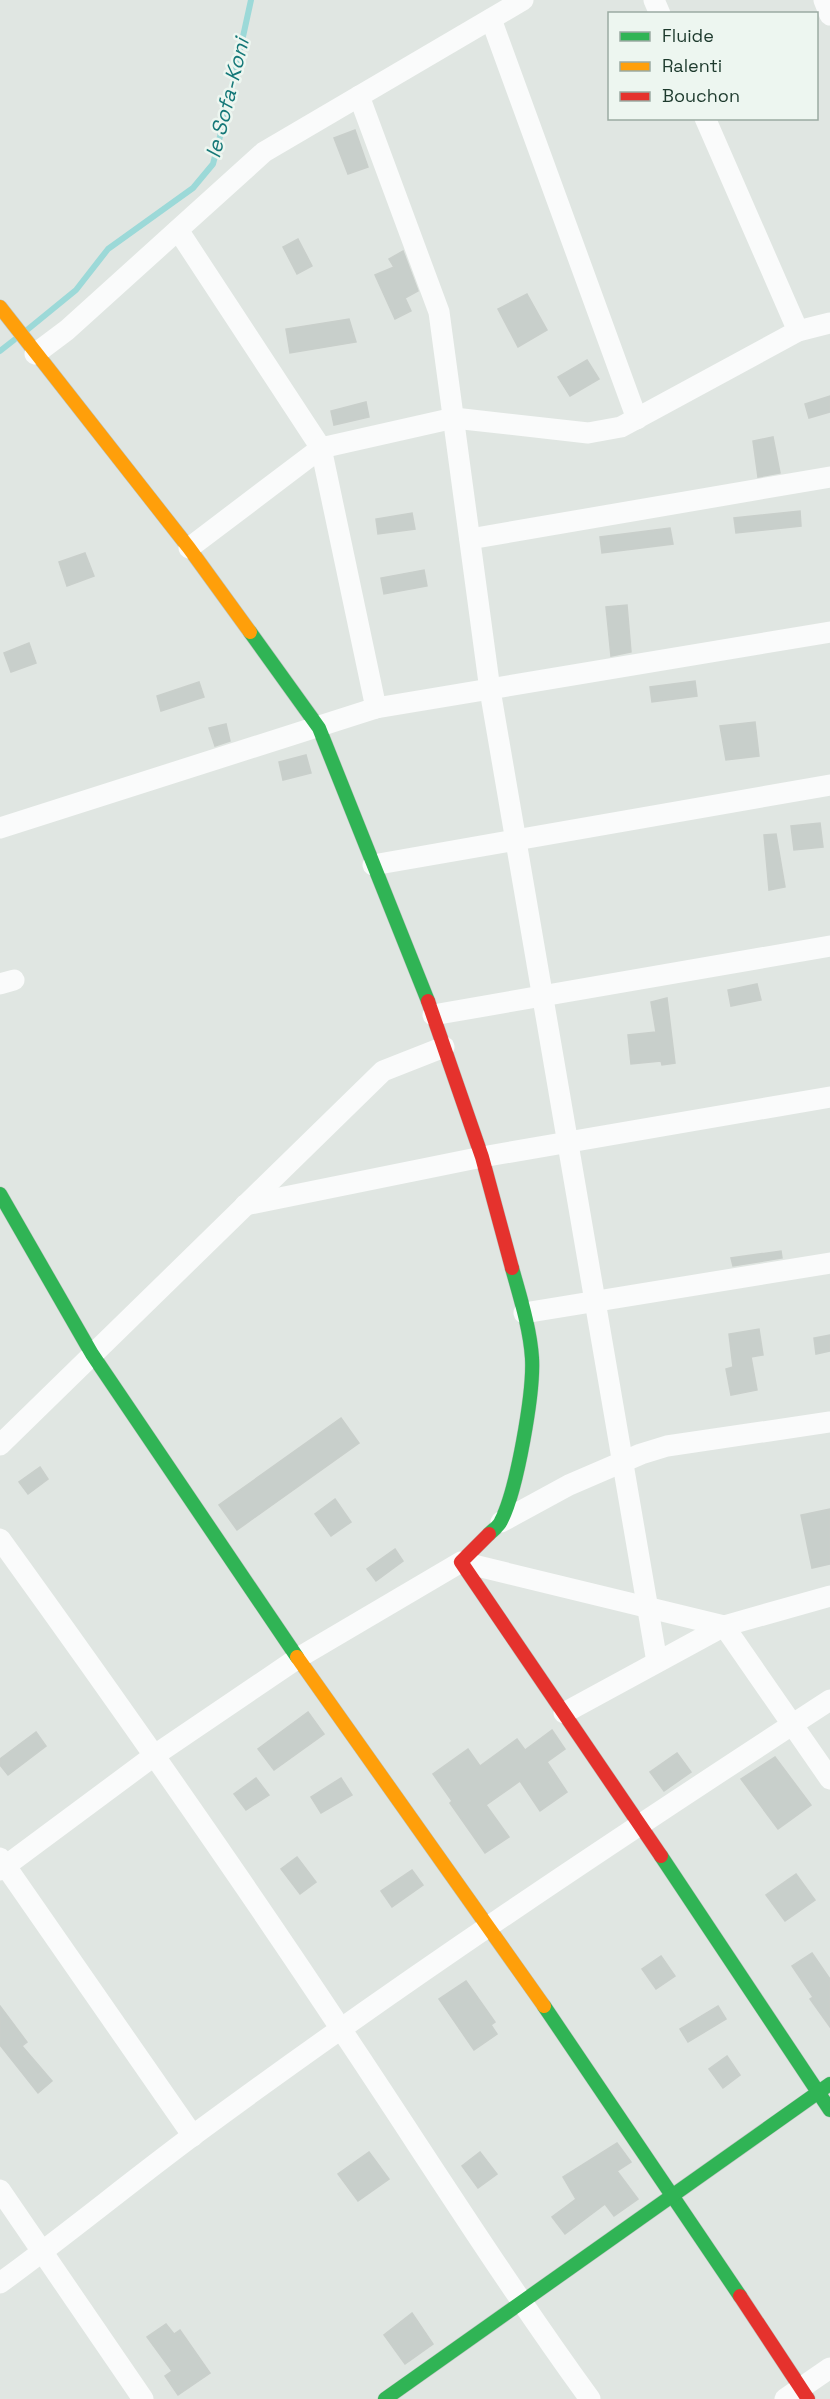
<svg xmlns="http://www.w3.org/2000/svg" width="830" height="2399" viewBox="0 0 830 2399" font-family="'Space Grotesk',sans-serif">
	<rect width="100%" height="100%" fill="#e0e6e2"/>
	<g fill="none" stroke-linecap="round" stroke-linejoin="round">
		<g stroke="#9cd9d8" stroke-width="6">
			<path d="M27,330L76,290L108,249L193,188L213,164L228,105L251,0"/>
			<path d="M0,351L14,340"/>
		</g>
	</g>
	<g fill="#c8cfcb" stroke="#c9cfcb" stroke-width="1.5">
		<path d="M355,130L368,167L348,174L334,138Z"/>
		<path d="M298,239L312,266L297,274L283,247Z"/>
		<path d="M403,251L418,291L405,298L411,311L395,319L375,275L394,267L389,259Z"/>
		<path d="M527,294L547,330L518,347L498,309Z"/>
		<path d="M349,319L356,342L290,353L286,329Z"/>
		<path d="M587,360L599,379L570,396L558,377Z"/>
		<path d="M830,396V412L809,418L805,404Z"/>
		<path d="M366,402L369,417L334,425L331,411Z"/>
		<path d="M773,437L780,473L758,477L753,441Z"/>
		<path d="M800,511L801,526L736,533L734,518Z"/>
		<path d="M412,513L415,529L378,534L376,519Z"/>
		<path d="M670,528L673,544L602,553L600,537Z"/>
		<path d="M85,553L94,576L67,586L59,562Z"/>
		<path d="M424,570L427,586L384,594L381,578Z"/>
		<path d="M627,605L631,652L611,656L606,607Z"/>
		<path d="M29,643L36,663L11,672L4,653Z"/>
		<path d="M695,681L697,696L652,702L650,687Z"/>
		<path d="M199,682L204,697L161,711L157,696Z"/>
		<path d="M755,722L759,756L726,760L720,726Z"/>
		<path d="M226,724L230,741L215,746L209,728Z"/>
		<path d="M306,755L311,773L283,780L279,762Z"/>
		<path d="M820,823L823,847L794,850L791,826Z"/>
		<path d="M776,834L785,887L769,890L764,835Z"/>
		<path d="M757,984L761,1000L731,1006L728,990Z"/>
		<path d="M667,998L675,1063L662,1065L661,1061L631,1064L628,1035L656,1032L651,1002Z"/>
		<path d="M781,1251L782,1258L733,1266L731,1258Z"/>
		<path d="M759,1329L763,1355L751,1357L757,1390L731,1395L726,1369L733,1367L729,1334Z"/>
		<path d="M830,1335V1351L816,1354L814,1338Z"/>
		<path d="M341,1418L359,1443L237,1530L219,1505Z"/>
		<path d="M40,1467L48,1479L28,1494L19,1482Z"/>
		<path d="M335,1499L351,1522L331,1536L315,1514Z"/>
		<path d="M830,1509V1564L812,1568L801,1515Z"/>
		<path d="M395,1549L403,1561L376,1581L367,1569Z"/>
		<path d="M308,1712L324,1734L274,1770L258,1749Z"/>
		<path d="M552,1730L565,1749L547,1762L567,1792L540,1811L520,1781L486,1805L509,1837L485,1853L450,1803L452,1801L433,1774L468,1749L480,1766L517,1739L525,1750Z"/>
		<path d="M36,1732L46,1746L8,1775L0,1765V1759Z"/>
		<path d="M677,1753L691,1772L664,1791L650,1772Z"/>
		<path d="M775,1757L811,1805L778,1829L741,1779Z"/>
		<path d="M256,1778L269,1795L246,1810L234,1794Z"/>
		<path d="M341,1778L352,1795L321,1813L311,1797Z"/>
		<path d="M297,1857L316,1882L300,1894L281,1869Z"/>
		<path d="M412,1870L423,1885L392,1907L381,1891Z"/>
		<path d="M796,1874L815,1900L785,1921L766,1895Z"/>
		<path d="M812,1953L830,1979V2027L810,1999L813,1997L792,1966Z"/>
		<path d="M661,1956L675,1976L656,1989L642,1969Z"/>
		<path d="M466,1981L495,2022L491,2025L497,2034L474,2050L439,1999Z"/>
		<path d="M0,2006L27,2042L22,2046L52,2081L38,2093L0,2045Z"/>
		<path d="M718,2006L726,2019L688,2042L680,2029Z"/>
		<path d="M727,2056L740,2075L723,2088L709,2069Z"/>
		<path d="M617,2143L631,2162L617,2171L638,2199L614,2216L605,2204L565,2234L552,2217L576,2199L563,2177Z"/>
		<path d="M369,2152L389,2179L358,2201L338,2174Z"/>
		<path d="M480,2152L497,2174L478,2188L462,2166Z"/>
		<path d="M412,2313L433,2344L405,2364L384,2335Z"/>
		<path d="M166,2324L174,2334L180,2330L210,2373L178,2395L165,2376L172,2371L147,2337Z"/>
	</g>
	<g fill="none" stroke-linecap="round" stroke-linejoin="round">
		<g stroke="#b9c3bd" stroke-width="15">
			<g id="fast">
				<path d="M250,632L319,728L428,1001"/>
				<path d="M0,1194L92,1354L297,1657"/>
				<path d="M489,1534C493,1530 499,1526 501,1521C517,1490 534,1392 532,1358C530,1328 520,1297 512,1268"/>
				<path d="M661,1856L830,2110"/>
				<path d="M544,2006L740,2296"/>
				<path d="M385,2399L830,2084"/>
			</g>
		</g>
		<g stroke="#b9c3bd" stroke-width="15">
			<g id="slow">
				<path d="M0,307L189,548L250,632"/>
				<path d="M297,1657L544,2006"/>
			</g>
		</g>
		<g stroke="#b9c3bd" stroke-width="15">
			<g id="jam">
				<path d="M428,1001L482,1157L512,1268"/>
				<path d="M489,1534L461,1562L661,1856"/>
				<path d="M740,2296L808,2399"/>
			</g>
		</g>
		<g stroke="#fafbfb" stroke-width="21">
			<path d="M654,0L660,14"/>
			<path d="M824,0L830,15"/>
			<path d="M491,19L637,419"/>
			<path d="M359,96L439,312L490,690L657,1662"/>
			<path d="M705,118L798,331"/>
			<path d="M178,230L321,448L376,708"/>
			<path d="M35,354L67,330L264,152L523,0"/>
			<path d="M470,539L830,477"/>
			<path d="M189,548L321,448L454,418L588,433L621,427L798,331L830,323"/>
			<path d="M0,828L376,708L830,632"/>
			<path d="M373,865L830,785"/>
			<path d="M0,984L14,980"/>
			<path d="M433,1015L830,946"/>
			<path d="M245,1205L482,1157L830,1097"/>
			<path d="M524,1313L830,1263"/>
			<path d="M0,1445L383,1071L444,1047"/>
			<path d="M501,1522L569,1485L641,1454L667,1446L830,1422"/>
			<path d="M0,1539C117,1701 231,1863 341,2029C424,2153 503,2279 590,2399"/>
			<path d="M564,1713L724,1626L830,1596"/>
			<path d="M0,1858L193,2136"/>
			<path d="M0,1870L155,1755L298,1658L461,1562L724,1626L830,1779"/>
			<path d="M0,2190L143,2399"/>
			<path d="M0,2283C66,2235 129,2183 195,2134C401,1982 615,1840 830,1700"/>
			<path d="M785,2399L830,2368"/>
		</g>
		<use href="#fast" stroke="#30b455" stroke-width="14"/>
		<use href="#slow" stroke="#ff9f0a" stroke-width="14"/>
		<use href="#jam" stroke="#e5322d" stroke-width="14"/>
	</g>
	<g text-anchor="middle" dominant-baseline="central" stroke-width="5" stroke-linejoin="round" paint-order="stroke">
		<g font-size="21" font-style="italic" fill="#157878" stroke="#edf6f0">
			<text transform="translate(227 98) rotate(-76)">le Sofa-Koni</text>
		</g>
	</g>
	<rect x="608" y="12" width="210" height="108" fill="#edf6f0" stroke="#9aaba2" stroke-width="1.5"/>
	<rect x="620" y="32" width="30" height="9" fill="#30b455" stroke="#9aaba2" stroke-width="1.5"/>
	<text x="662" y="42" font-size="18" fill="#1d3a2d">Fluide</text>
	<rect x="620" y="62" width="30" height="9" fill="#ff9f0a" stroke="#9aaba2" stroke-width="1.5"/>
	<text x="662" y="72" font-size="18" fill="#1d3a2d">Ralenti</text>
	<rect x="620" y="92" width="30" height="9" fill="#e5322d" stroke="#9aaba2" stroke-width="1.5"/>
	<text x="662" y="102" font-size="18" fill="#1d3a2d">Bouchon</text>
</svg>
